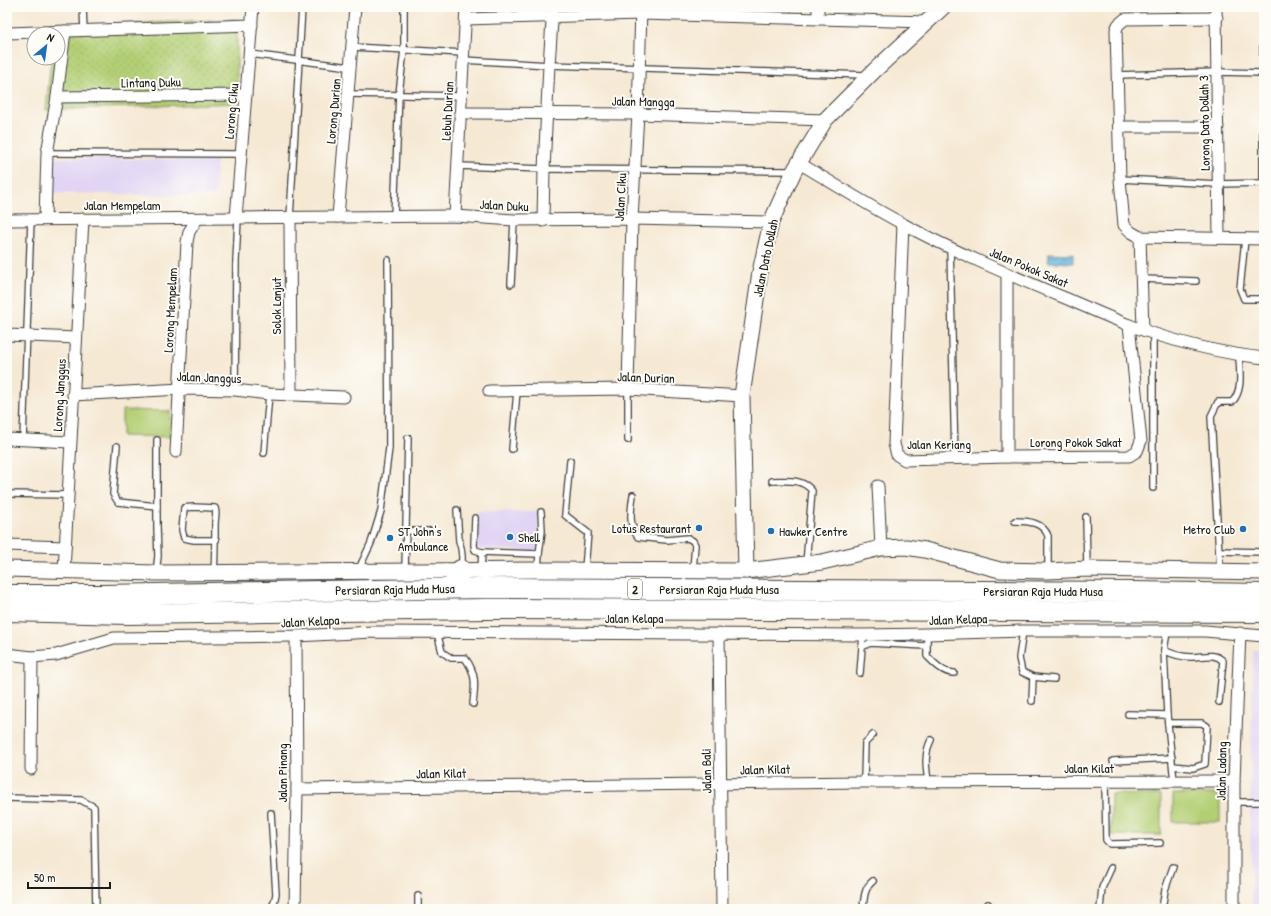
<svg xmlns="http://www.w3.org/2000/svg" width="1271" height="916" viewBox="0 0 1271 916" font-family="'Patrick Hand',sans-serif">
	<defs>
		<pattern id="grass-dots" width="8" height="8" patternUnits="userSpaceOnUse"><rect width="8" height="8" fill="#b3cf75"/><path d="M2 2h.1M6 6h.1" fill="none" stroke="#99b165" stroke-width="1.8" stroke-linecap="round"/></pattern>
		<pattern id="water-waves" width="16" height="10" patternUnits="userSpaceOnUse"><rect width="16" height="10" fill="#5dafd8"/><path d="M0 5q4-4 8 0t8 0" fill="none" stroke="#4c8eae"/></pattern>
	</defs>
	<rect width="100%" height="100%" fill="#fdfcf7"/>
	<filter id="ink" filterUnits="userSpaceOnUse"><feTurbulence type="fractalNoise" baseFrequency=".025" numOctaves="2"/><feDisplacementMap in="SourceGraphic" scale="8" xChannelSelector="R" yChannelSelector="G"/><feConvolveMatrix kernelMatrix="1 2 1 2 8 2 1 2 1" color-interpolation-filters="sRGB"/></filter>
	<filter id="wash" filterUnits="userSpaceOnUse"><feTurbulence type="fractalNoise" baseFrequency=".012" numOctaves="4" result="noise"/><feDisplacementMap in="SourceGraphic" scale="16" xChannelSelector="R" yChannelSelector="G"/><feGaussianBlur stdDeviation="0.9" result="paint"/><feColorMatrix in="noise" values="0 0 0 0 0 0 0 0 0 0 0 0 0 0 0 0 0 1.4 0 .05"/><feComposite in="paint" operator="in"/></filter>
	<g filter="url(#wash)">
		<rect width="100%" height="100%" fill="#f6e9d4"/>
		<g fill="#e1d4f4">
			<path d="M466,7H641V14L466,19Z"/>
			<path d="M48,158L216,160L215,196L48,193Z"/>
			<path d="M477,512H538L537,551L477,549Z"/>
			<path d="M1264,649V909H1252L1250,816L1253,650Z"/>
		</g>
		<path fill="url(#grass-dots)" stroke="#687648" d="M237,19V103L46,110L51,58H58V34L55,27Z"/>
		<g fill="#b3cf75" stroke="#687648">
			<path d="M122,410L170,411V437L122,436Z"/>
			<path d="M1111,794L1161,795V835H1111Z"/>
			<rect x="1173" y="794" width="47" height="28"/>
		</g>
		<path fill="url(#water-waves)" stroke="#3c667a" d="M1049,253L1073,254V263L1048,262Z"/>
	</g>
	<g filter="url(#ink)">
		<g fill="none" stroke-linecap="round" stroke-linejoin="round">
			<g stroke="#3d3b38" stroke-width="8">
				<g id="lane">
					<path d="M83,7L84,31"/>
					<path d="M352,47L464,53"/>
					<path d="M250,54L350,67"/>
					<path d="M463,60L549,65L866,75"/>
					<path d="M1117,75L1217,72L1264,73"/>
					<path d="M348,94L461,96"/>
					<path d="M47,153L242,154"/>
					<path d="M458,166L544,169L792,171"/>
					<path d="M1120,179L1218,184L1264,183"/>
					<path d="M1263,183V7"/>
					<path d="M394,217L399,94L404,50V7"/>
					<path d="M290,218L302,7"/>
					<path d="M1245,239L1240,289L1244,299H1264"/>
					<path d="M950,247L955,459"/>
					<path d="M1142,279L1196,281"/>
					<path d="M511,284L514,220"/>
					<path d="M1153,333V488"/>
					<path d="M628,389V440"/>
					<path d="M235,390L236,261L238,218"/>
					<path d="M23,440L31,220"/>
					<path d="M117,446L113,494L118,502L157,506"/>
					<path d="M512,449L517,391"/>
					<path d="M264,453L269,394"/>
					<path d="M570,461L565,515L588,533L585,569"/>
					<path d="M772,481C787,481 802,478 812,491L806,564"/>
					<path d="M7,494L68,495"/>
					<path d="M633,495C631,510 628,525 638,537L667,540L688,538L693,541L695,545L693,569"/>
					<path d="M457,510L459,541L461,548L462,556V566"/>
					<path d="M1086,517L1087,569"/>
					<path d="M475,518L474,545L475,550L482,552"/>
					<path d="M1015,521C1028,521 1043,522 1048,536V570"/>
					<path d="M406,531H430"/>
					<path d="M1219,551L1264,552"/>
					<path d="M481,570L482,552L539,554L542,531L541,512"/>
					<path d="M538,570L539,554"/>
					<path d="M358,571L371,543L381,511L389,448L388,260"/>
					<path d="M405,571L408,438"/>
					<path d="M1220,571L1211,416L1218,402H1232C1244,390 1239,369 1239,354"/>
					<path d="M214,572C215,556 215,540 215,524C215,518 217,513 215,508L193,507L184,508L182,530L184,538L194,540H216"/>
					<path d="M156,573L158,556L157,527V440"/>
					<path d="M1023,631L1019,658L1022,672L1033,677L1054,679"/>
					<path d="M437,632L442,652L451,658H465C477,674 475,686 473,704"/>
					<path d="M1167,632L1164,650C1173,655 1182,657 1192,657C1203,657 1214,652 1223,661L1219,702"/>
					<path d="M927,634V656C934,663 943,673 954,673"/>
					<path d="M862,647L870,643L926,646"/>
					<path d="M860,673L863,635"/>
					<path d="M1032,701L1033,677"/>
					<path d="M1128,714L1167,715L1164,650"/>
					<path d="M1167,715L1174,781"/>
					<path d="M1168,723H1202L1207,726L1205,764L1193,768L1173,766"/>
					<path d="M1113,761L1172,758"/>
					<path d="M928,781C926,767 924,754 931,740"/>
					<path d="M864,782L865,743L873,735"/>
					<path d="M1105,782L1106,840L1110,844L1160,843"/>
					<path d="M7,798L81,800L94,807L96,909"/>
					<path d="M1234,802H1264"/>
					<path d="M418,896V909"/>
					<path d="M209,909H254"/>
					<path d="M270,909L274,903L276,894L271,813"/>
					<path d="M863,909C864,898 864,888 873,881"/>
					<path d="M987,909L988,904"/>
					<path d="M1100,909L1102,888L1111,868"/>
					<path d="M1162,909L1165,890L1173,867"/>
				</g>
			</g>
			<g stroke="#3d3b38" stroke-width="13">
				<g id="street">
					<path d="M818,7V18"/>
					<path d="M1216,7L1219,238"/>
					<path d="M1217,18L1125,19L1118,25L1116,30L1120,179L1124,225L1131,232L1140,237L1264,239"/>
					<path d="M466,19L641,14L927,22"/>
					<path d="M7,33L252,25"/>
					<path d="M57,97L246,95"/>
					<path d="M460,113L638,114L825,120"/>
					<path d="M1119,127H1218"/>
					<path d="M799,163C833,183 867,205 903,224C955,252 1010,275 1065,298C1086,307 1108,317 1129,325C1172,341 1218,353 1264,358"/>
					<path d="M455,216L466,7"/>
					<path d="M338,217L355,7"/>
					<path d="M236,218L253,7"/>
					<path d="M290,218L291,395"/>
					<path d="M45,219L47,153L57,97L65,31"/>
					<path d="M7,220L455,216L514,220L632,219L771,222"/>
					<path d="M543,221L544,169L549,65L553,7"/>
					<path d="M903,224L894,444L897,455L905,460L1007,457L1129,456L1137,451L1141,441L1129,325"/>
					<path d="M1140,237L1143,330"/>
					<path d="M7,335L76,338"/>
					<path d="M628,389L632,219L638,114L641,8"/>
					<path d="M489,391L628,389L742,396"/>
					<path d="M73,395L181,389L235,390L269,394L344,397"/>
					<path d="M7,439L70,442"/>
					<path d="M176,452L187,242L189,232L197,219"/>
					<path d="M1007,457V274"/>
					<path d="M878,486L881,548"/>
					<path d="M7,545L65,547"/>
					<path d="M64,571L83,219"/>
					<path d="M719,633L722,909"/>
					<path d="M7,654L32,657L56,655L114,638L296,636L373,632L863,635L927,634L1023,631H1205L1264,636"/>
					<path d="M31,769L32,657"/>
					<path d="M297,789L864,782L1234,781"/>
					<path d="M295,909L297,789L296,636"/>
					<path d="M1234,909V781L1240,633"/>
				</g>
			</g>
			<g stroke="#3d3b38" stroke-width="17">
				<g id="secondary">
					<path d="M7,569L156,573L538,570L746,571L822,562L881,548L906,547L925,550L1000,570L1048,571L1087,569L1264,572"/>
					<path d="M746,571L742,396L760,272L771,222L794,171L825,120L875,70L943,7"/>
				</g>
			</g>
			<g stroke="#3d3b38" stroke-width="22">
				<g id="highway">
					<path d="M452,588L461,570"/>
					<path d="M7,595H103L484,588L1133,592L1264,594"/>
					<path d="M7,611L127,614L487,609L1264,612"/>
				</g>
			</g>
			<use href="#lane" stroke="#fff" stroke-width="5.5"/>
			<use href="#street" stroke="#fff" stroke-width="11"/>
			<use href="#secondary" stroke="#fff" stroke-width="15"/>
			<use href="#highway" stroke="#fff" stroke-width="20"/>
		</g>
	</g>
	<g fill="#1f6fb2" stroke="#fdfcf7" stroke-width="1.5">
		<circle cx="699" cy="528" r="4"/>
		<circle cx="1243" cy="529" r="4"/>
		<circle cx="771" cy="531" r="4"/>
		<circle cx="510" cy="537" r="4"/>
		<circle cx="390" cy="538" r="4"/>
	</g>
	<g text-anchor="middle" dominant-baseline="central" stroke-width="4" stroke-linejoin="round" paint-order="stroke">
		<rect fill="#fdfcf7" stroke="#605f5e" stroke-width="1" x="628" y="579" width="14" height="20" rx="3"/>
		<g font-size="12" font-weight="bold" fill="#1c1c1c">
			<text x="635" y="589">2</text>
		</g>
		<g font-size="13" fill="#1c1c1c" stroke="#fdfcf7">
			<text transform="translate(151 82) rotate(-1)">Lintang Duku</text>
			<text transform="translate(643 101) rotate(1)">Jalan Mangga</text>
			<text transform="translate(231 111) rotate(-85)">Lorong Ciku</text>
			<text transform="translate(333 111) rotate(-85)">Lorong Durian</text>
			<text transform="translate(447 111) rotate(-87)">Lebuh Durian</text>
			<text transform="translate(1204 123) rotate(-91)">Lorong Dato Dollah 3</text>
			<text transform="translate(620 197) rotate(-87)">Jalan Ciku</text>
			<text x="122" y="205">Jalan Mempelam</text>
			<text transform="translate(504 205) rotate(3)">Jalan Duku</text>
			<text transform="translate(765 258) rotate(-78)">Jalan Dato Dollah</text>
			<text transform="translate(1029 267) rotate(23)">Jalan Pokok Sakat</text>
			<text transform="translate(276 306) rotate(-90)">Solok Lanjut</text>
			<text transform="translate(170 310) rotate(-87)">Lorong Mempelam</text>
			<text transform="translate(209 377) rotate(2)">Jalan Janggus</text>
			<text transform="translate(646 377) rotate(2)">Jalan Durian</text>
			<text transform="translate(59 395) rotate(-87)">Lorong Janggus</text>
			<text x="1076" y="442">Lorong Pokok Sakat</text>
			<text x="939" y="444">Jalan Keriang</text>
			<text transform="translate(395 589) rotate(-1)">Persiaran Raja Muda Musa</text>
			<text x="719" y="589">Persiaran Raja Muda Musa</text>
			<text x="1043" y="591">Persiaran Raja Muda Musa</text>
			<text x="634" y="618">Jalan Kelapa</text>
			<text transform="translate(958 619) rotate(-2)">Jalan Kelapa</text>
			<text transform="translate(310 621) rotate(-3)">Jalan Kelapa</text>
			<text x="1089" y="768">Jalan Kilat</text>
			<text transform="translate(765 769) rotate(-1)">Jalan Kilat</text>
			<text transform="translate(706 771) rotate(-91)">Jalan Bali</text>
			<text transform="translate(1221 771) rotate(-89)">Jalan Ladang</text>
			<text transform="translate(282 773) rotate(-90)">Jalan Pinang</text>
			<text transform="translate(441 773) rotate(-1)">Jalan Kilat</text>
		</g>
		<g font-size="13" fill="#1c1c1c" stroke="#fdfcf7" text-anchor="start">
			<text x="691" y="528" text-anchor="end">Lotus Restaurant</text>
			<text x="1235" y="529" text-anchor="end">Metro Club</text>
			<text x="398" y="531">ST John's<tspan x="398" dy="15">Ambulance</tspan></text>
			<text x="779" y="531">Hawker Centre</text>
			<text x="518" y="537">Shell</text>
		</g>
	</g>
	<rect width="1271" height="916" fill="none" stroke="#fdfcf7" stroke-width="24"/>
	<g transform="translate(46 46) rotate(29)"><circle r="19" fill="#fdfcf7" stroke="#a3a29f"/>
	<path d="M0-3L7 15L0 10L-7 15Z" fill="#1f6fb2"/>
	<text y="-6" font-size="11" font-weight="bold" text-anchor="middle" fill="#1c1c1c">N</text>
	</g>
	<path d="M28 882v6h82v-6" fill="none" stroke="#1c1c1c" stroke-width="2"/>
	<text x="34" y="882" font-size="12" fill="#1c1c1c" stroke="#fdfcf7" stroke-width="3" paint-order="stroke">50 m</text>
</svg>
